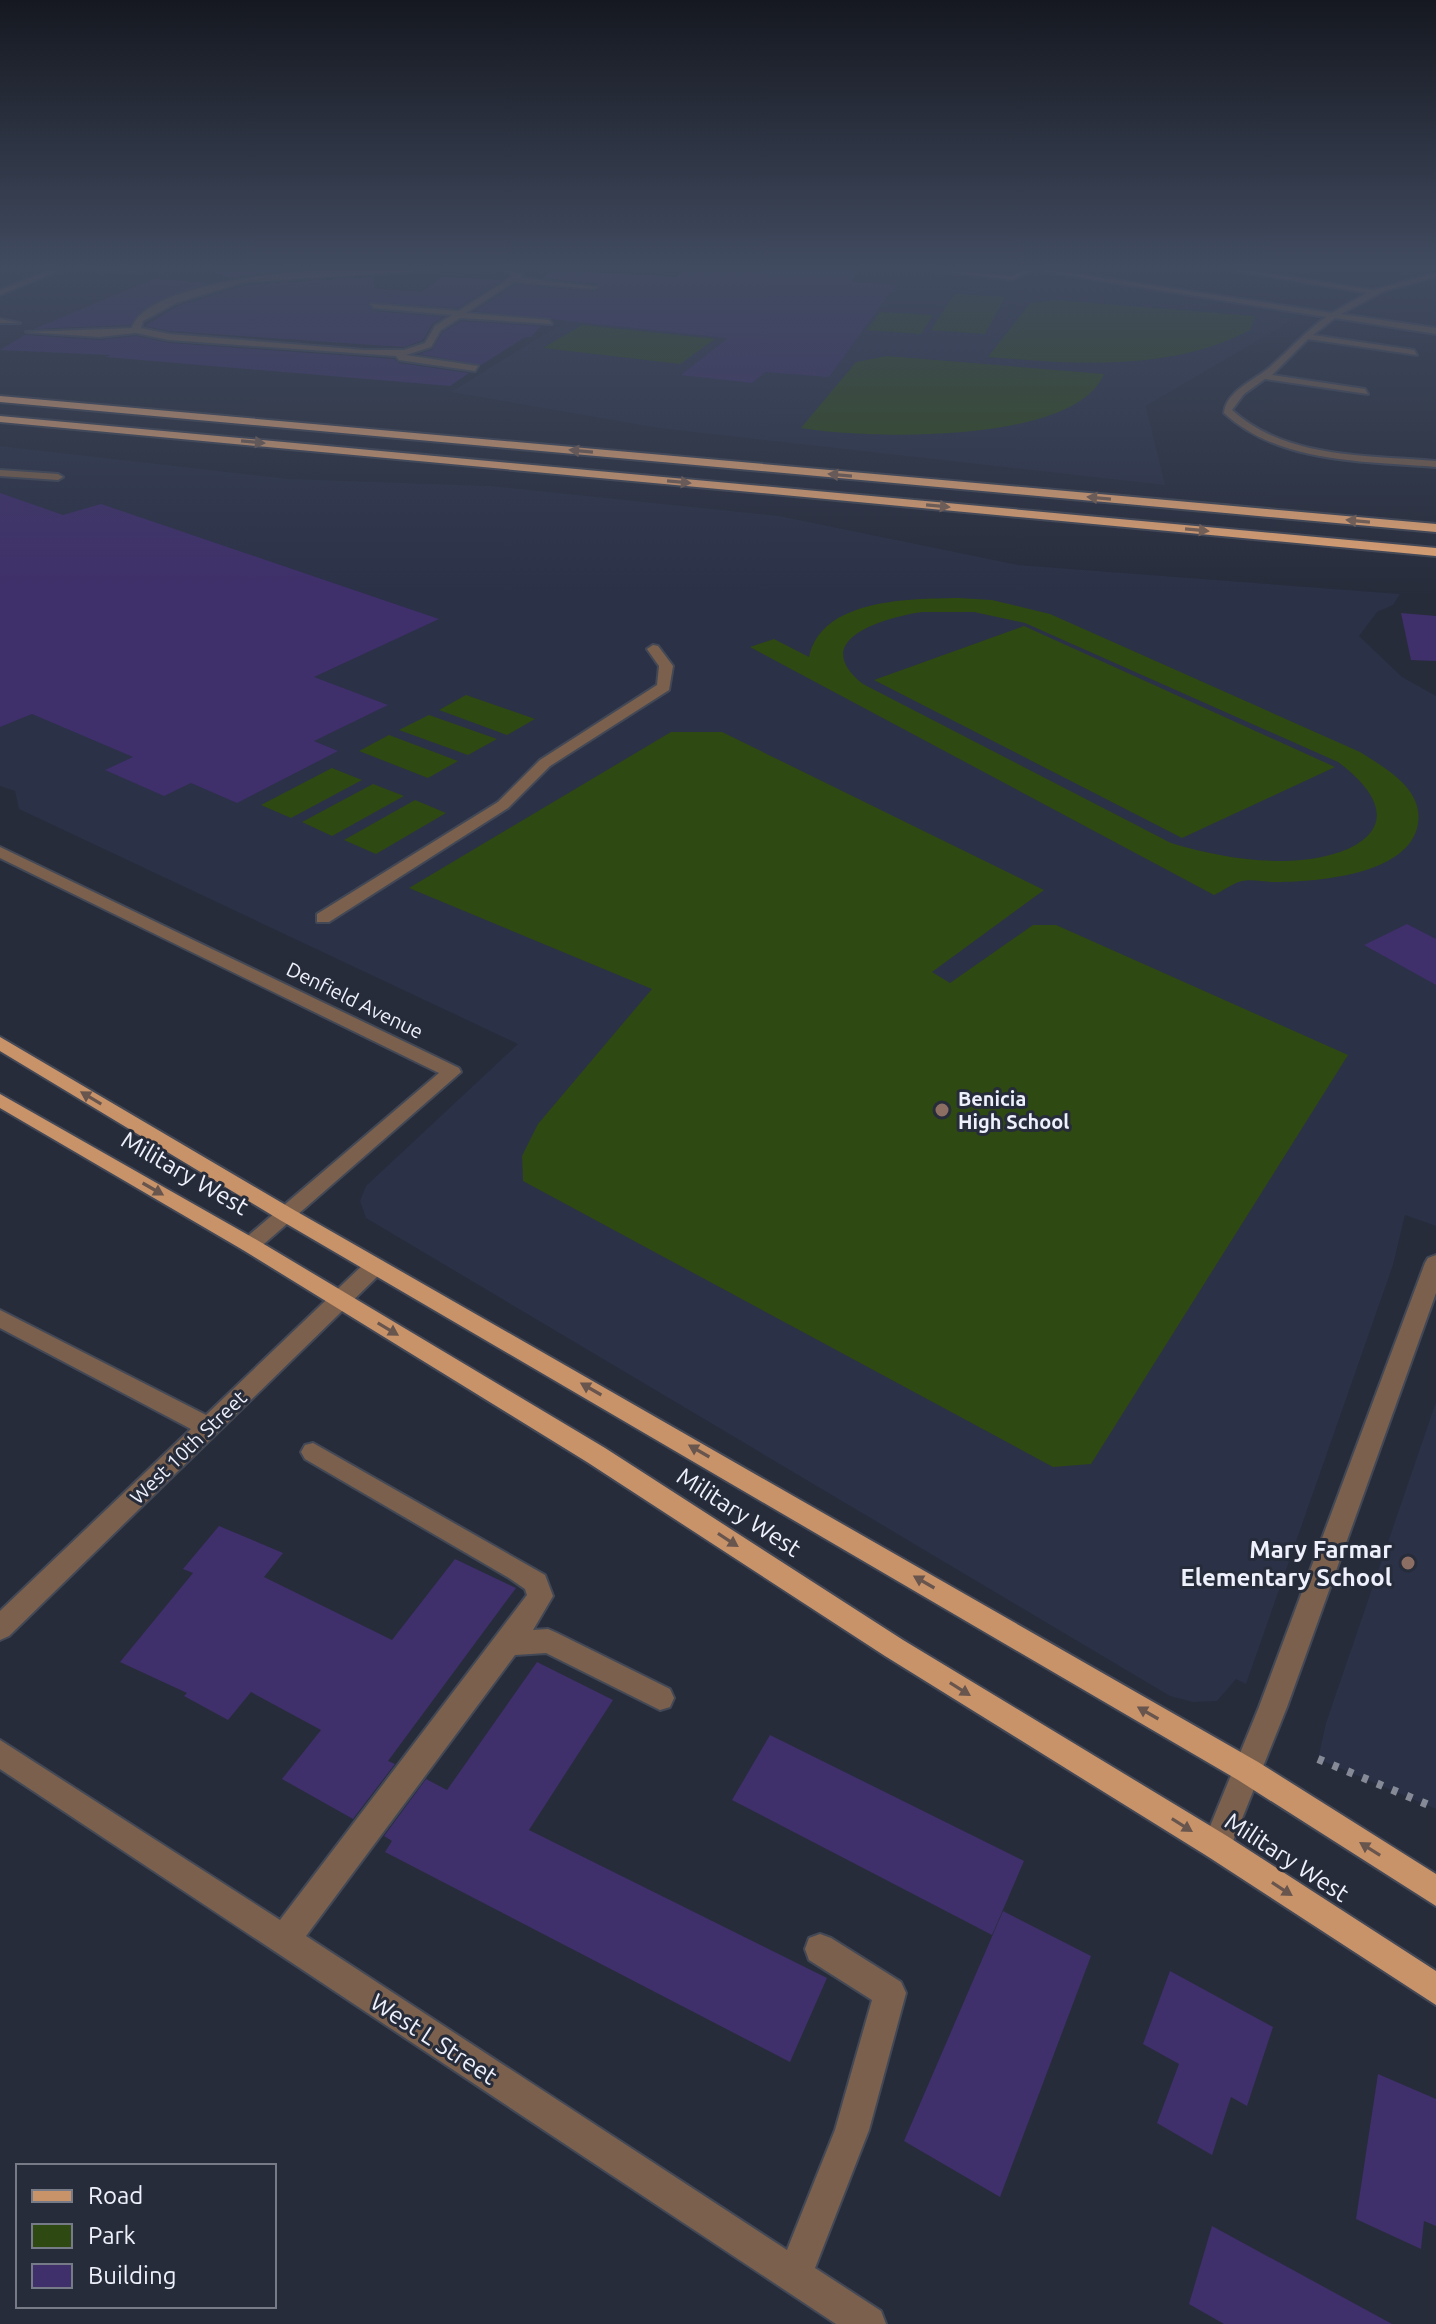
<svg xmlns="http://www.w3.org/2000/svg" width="1436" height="2324" viewBox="0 0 1436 2324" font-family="Ubuntu,sans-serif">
	<rect width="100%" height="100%" fill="#272c3b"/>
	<g fill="#2b3147">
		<path d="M631,270H1021L1302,314L1146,406L1165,485L658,428L451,392L565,322Z"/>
		<path d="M0,446L289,479L490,486L779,516L1018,565L1400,594L1393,605L1377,612L1359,636L1402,677L1436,696V1226L1405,1215L1393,1265L1246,1684L1236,1679L1217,1701L1193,1702L1170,1696L366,1218L360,1201L366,1186L518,1044L19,809L15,791L0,786Z"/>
		<path d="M1436,1402V1809L1318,1759L1326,1723Z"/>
	</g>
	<g fill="#2f4912" fill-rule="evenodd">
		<path d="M954,294L1005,297L985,334L931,330Z"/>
		<path d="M1056,300L1255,316L1250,330C1171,372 1074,364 988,357L1030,303Z"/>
		<path d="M880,312L933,315L921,334L867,330Z"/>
		<path d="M582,325L715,339L680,364L543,348Z"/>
		<path d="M887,356L1104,374C1075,445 866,439 801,428L856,362Z"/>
		<path d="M958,598L992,600L1050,614L1360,752C1385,768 1424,789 1418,824C1409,876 1314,882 1273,882C1263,882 1252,879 1242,881C1233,883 1223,891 1214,895L750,647L774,639L809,657C822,598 910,599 958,598ZM922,612H974L1025,623L1338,762C1422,825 1354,861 1281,861C1243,861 1208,854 1171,843L863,684C806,639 887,617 922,612Z"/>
		<path d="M1024,626L1335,767L1182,838L874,680Z"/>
		<path d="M466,695L535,719L507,735L439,710Z"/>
		<path d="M429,715L497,739L468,755L399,730Z"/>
		<path d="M671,732H722L1044,890L932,972L950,983L1033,925H1056L1348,1055L1091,1464L1053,1467L523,1181L522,1156L538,1124L652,989L409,888Z"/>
		<path d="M389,735L458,761L428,778L359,751Z"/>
		<path d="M332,768L362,780L291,818L261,805Z"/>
		<path d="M373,784L404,796L332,836L302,822Z"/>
		<path d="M415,800L446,813L376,854L344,840Z"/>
	</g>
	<g fill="#3f2f6b">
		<path d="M209,270H290L229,278Z"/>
		<path d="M555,270L677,277L686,270H860L850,282L895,285L829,377L765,372L752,383L681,375L728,338L475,311L515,285L594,292L601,288L598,284L543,278Z"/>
		<path d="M373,277L374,289L422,292L442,277L502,280L458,308L369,302L374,311L443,317L432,324L423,340L404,347L169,331L145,326L177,306L246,285Z"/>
		<path d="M154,279L209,283L161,299L141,311L130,325L34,329Z"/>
		<path d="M461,321L541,326L531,337H525L481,365L419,354L432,350L443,332Z"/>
		<path d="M25,335L99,340L136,336L169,343L394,359L399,363L469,373L450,386L106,357L111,355L0,350Z"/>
		<path d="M0,493L63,515L101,504L439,619L314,677L388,705L314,741L338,751L237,803L191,783L164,796L105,770L133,757L32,714L0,727Z"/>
		<path d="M1401,613L1436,616V661L1411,660Z"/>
		<path d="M1407,924L1436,939V985L1364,945Z"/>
		<path d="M219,1526L283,1553L264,1577L392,1640L455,1559L516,1588L388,1761L395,1764L353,1819L282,1779L321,1730L251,1692L228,1720L184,1696L187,1693L120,1662L193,1573L183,1569Z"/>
		<path d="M537,1662L613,1700L529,1830L827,1978L790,2062L385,1852L392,1841L384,1836L426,1779L447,1790Z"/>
		<path d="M770,1735L1024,1861L992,1935L732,1800Z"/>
		<path d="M1003,1911L1091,1956L1000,2197L904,2141Z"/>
		<path d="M1170,1971L1273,2027L1247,2106L1231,2097L1212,2155L1157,2123L1179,2064L1143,2044Z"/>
		<path d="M1378,2074L1436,2099V2226L1424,2221L1421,2249L1356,2219Z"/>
		<path d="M1212,2226L1392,2324H1224L1189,2304Z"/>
	</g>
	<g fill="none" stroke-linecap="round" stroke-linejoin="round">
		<g stroke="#434856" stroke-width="4">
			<g id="minor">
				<path d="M50,270H60L0,295V290Z"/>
				<path d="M85,270H138L134,272Z"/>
				<path d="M322,270H441L245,282L176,303L143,321L141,328L169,334L365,350H404L425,343L435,326L452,315L374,308L371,304L459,311L513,276L503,270L522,274L521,278L598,287L594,289L514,282L466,313L549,320L552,324L460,318L441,330L431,347L406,355L478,366L475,371L399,360L396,356L169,340L136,333L99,337L26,332L132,328C146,285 283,272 322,270Z"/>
				<path d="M931,270L1011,276L1025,270H1034L1012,280Z"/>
				<path d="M1034,270H1050L1332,313L1367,293L1229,270H1245L1373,290L1436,273V277L1384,291L1341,314L1436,328V334L1335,318L1313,335L1414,350L1417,355L1308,339L1272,375L1365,389L1368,394L1265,379L1244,394L1232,410C1286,459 1368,455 1436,461V467C1364,461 1280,464 1224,413C1226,391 1255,380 1270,367C1289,350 1305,332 1326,317Z"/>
				<path d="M0,319L20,323H0Z"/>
				<path d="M0,470L58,474L63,477L58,480L0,476Z"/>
				<path d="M653,645L658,646L673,666L669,690L550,766L508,808L329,922H317V914L498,802L540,760L657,685L659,666L647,649Z"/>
				<path d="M0,847L459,1068L461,1072L257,1250H243L239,1245L243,1240L439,1073L0,858Z"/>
				<path d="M1436,1255V1293L1287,1707L1227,1856L1217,1860L1207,1856L1202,1846L1259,1707L1425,1263L1428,1258Z"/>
				<path d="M375,1258L383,1261L386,1266L383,1271L9,1636L0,1640V1611L191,1429L0,1328V1310L206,1415L367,1261Z"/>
				<path d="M313,1443L545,1575L553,1596L533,1630L548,1629L557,1633L670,1689L674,1698L670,1707L660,1710L546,1653L515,1655L306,1936L787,2250L835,2130L872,2000L809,1960L805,1949L809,1938L820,1934L831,1938L901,1982L906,1993L869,2130L815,2268L881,2311L886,2324H836L0,1769V1740L280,1920L527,1595L525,1589L509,1578L305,1459L301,1452L305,1445Z"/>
			</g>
		</g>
		<g stroke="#434856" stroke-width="4">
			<g id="major">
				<path d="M0,1037L294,1210L1258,1762L1436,1874V1906L1238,1780L280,1220L0,1051Z"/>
				<path d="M0,1094L257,1240L605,1448L903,1640L1227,1836L1436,1971V2005L1207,1856L885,1656L587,1462L243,1250L0,1108Z"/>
			</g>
		</g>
		<g stroke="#434856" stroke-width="4">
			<g id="highway">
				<path d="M0,396L1436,524V532L0,402Z"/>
				<path d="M0,416L1436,548V556L0,422Z"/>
			</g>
		</g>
		<path stroke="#868a97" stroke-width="8" stroke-dasharray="6 10" stroke-linecap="butt" d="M1318,1759L1436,1808"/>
		<use href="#minor" fill="#7b614d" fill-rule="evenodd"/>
		<use href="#major" fill="#c9936a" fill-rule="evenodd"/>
		<use href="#highway" fill="#e7a775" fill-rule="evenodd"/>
	</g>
	<defs><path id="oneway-solid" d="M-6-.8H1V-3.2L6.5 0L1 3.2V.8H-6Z" transform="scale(2)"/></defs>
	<g fill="#7d6355">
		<use href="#oneway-solid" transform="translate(253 442) rotate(5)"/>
		<use href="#oneway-solid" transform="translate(581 451) rotate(-175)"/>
		<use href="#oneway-solid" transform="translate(840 475) rotate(-175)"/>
		<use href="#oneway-solid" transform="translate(679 482) rotate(5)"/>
		<use href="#oneway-solid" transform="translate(1099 498) rotate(-175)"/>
		<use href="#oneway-solid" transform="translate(938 506) rotate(5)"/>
		<use href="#oneway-solid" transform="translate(1358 521) rotate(-175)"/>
		<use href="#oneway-solid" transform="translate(1197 530) rotate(5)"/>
	</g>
	<g fill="#68554e">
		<use href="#oneway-solid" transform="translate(91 1098) rotate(-149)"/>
		<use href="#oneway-solid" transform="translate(153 1189) rotate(30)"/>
		<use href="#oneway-solid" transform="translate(388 1329) rotate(31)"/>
		<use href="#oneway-solid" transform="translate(591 1389) rotate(-150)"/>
		<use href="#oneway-solid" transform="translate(699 1451) rotate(-150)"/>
		<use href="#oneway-solid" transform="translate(728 1540) rotate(33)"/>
		<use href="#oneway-solid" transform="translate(924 1582) rotate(-150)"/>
		<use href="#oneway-solid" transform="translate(960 1689) rotate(32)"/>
		<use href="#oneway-solid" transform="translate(1148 1713) rotate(-150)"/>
		<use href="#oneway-solid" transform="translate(1182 1825) rotate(32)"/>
		<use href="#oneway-solid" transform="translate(1370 1849) rotate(-148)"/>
		<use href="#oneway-solid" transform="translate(1282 1889) rotate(33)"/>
	</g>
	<linearGradient id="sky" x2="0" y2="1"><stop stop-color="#151820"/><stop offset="0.45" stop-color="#414b60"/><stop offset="1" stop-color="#414b60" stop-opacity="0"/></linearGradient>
	<rect width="1436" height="595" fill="url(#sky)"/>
	<g fill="#8d6e63" stroke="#272c3b" stroke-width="3">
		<circle cx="942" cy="1110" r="8"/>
		<circle cx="1408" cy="1563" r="8"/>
	</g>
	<g text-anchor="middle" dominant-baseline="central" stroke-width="6" stroke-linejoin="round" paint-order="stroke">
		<g font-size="20" fill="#eef1fc" stroke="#272c3b">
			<text transform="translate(355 1000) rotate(26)">Denfield Avenue</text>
			<text transform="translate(188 1447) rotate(-44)">West 10th Street</text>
		</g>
		<g font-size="20" font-weight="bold" fill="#eef1fc" stroke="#272c3b" text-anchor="start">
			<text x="958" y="1098">Benicia<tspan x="958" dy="23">High School</tspan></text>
		</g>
		<g font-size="24" fill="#eef1fc" stroke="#272c3b">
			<text transform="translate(185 1173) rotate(30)">Military West</text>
			<text transform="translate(739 1512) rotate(33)">Military West</text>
			<text transform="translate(1287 1857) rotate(33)">Military West</text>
			<text transform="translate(434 2039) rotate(33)">West L Street</text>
		</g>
		<g font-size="24" font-weight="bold" fill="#eef1fc" stroke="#272c3b" text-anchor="end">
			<text x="1392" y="1549">Mary Farmar<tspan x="1392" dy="28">Elementary School</tspan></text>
		</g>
	</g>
	<rect x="16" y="2164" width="260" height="144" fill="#272c3b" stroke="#777b88" stroke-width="2"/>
	<rect x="32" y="2190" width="40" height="12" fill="#c9936a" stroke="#777b88" stroke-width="2"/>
	<text x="88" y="2204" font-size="24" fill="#eef1fc">Road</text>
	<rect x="32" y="2224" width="40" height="24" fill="#2f4912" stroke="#777b88" stroke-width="2"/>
	<text x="88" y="2244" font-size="24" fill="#eef1fc">Park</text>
	<rect x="32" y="2264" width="40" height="24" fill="#3f2f6b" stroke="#777b88" stroke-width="2"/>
	<text x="88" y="2284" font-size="24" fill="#eef1fc">Building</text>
</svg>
